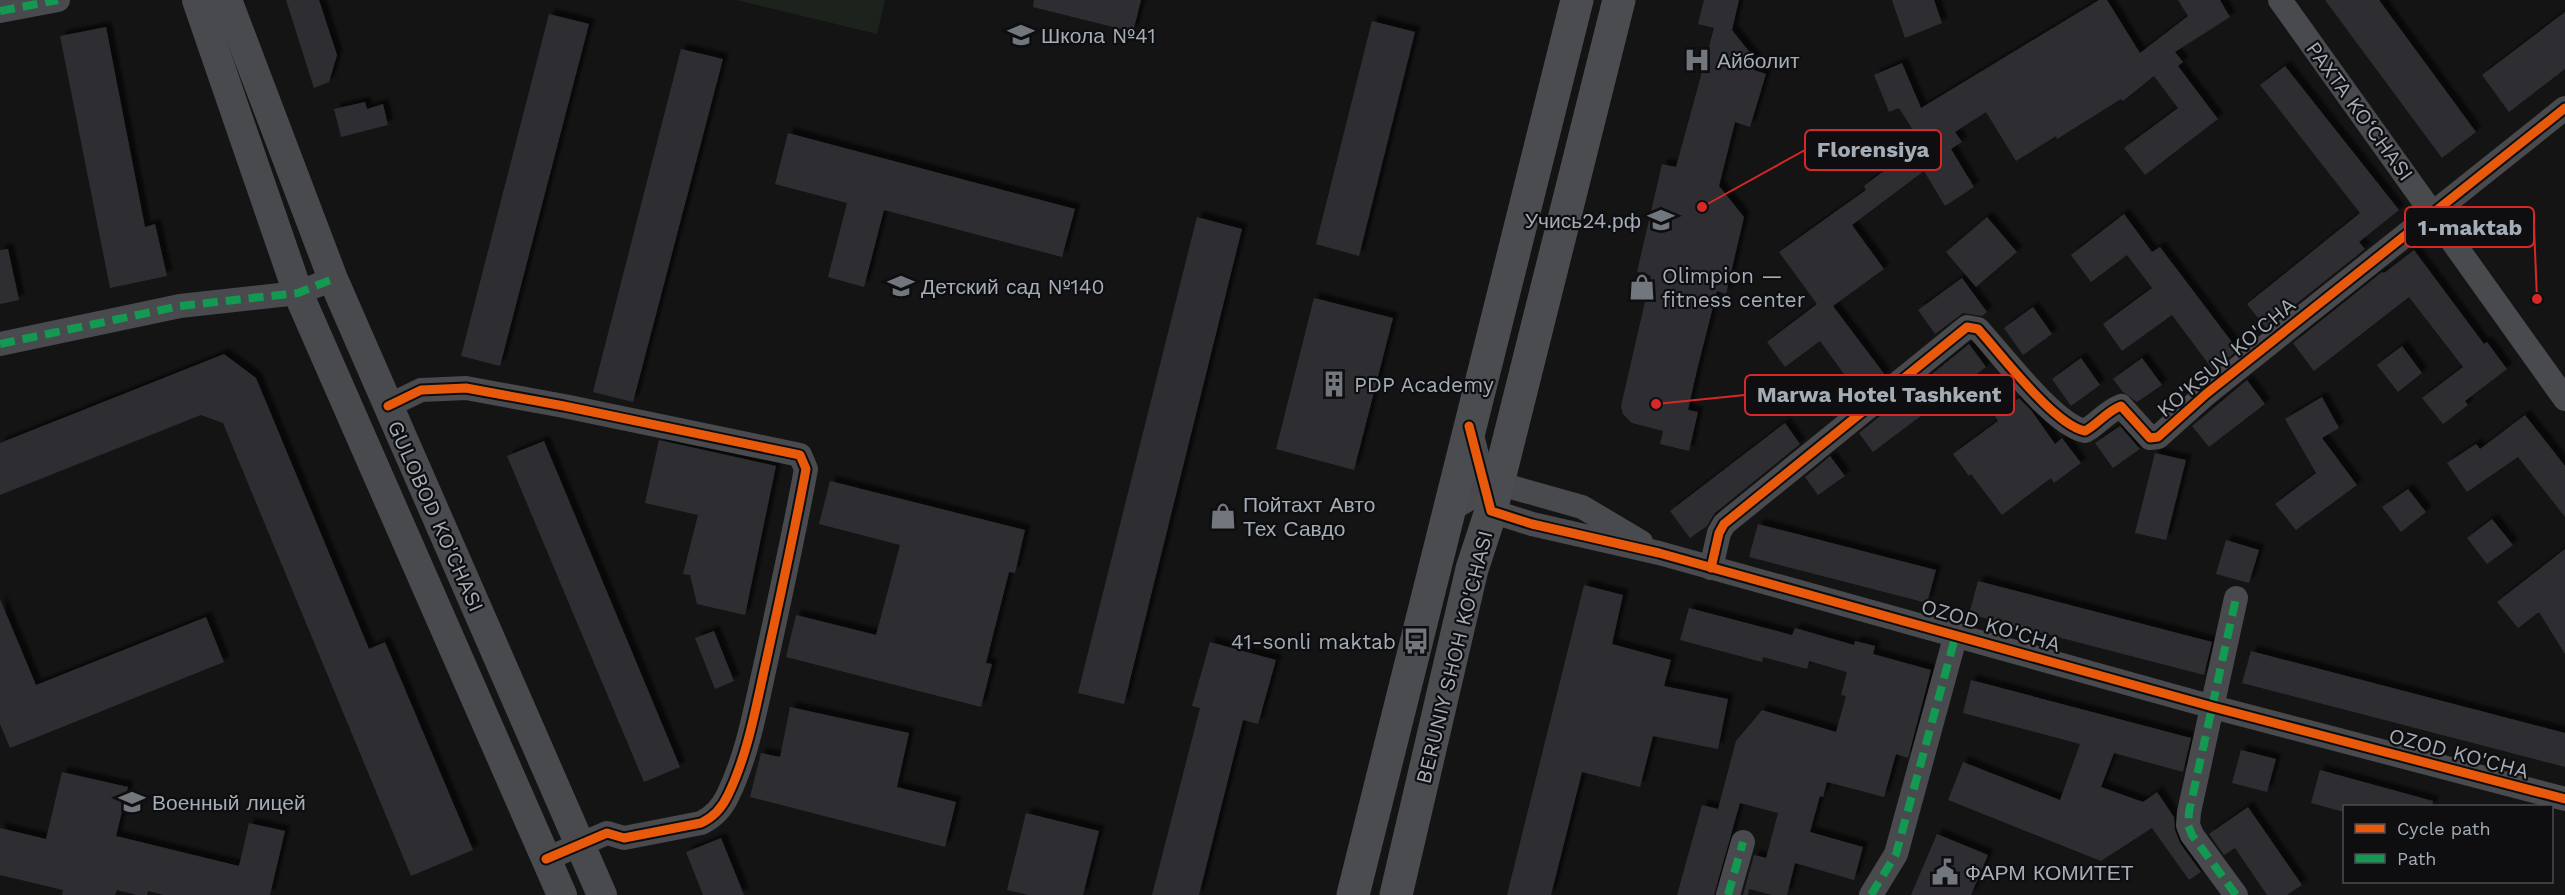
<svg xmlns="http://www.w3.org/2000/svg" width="2565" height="895" viewBox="0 0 2565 895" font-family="'Work Sans',sans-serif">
	<defs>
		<filter id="shadow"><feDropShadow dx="5.5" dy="-5.5" stdDeviation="1.5" flood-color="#0009"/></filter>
	</defs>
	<rect width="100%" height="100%" fill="#141414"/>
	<path fill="#1c221c" d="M736,0H885L877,34Z"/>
	<g fill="#2e2e30" filter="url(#shadow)">
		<path d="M286,0H319L337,55L329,82L314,88Z"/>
		<path d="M1034,0H1141L1133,32L1033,7Z"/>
		<path d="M1704,0H1739L1732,30L1755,59L1754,70L1766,74L1750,127L1735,122L1719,186L1744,217L1726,294L1717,291L1697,370L1688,410L1698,412L1689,451L1660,444L1663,431L1632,423L1623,414L1621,406L1651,276L1637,272L1662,164L1676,167L1714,28L1698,24Z"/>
		<path d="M1892,0H1934L1942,23L1905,38Z"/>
		<path d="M2099,0H2107L2140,53L2188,16L2178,0H2220L2230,17L2175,52L2183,62L2178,66L2218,119L2145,175L2124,148L2178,108L2154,76L2123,101L2121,99L2057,139L2056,136L2016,161L1986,112L1955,132L1962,142L1951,149L1974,187L1945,206L1924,171L1852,225L1884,269L1833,306L1885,375L1860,396L1820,341L1785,367L1767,342L1817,304L1779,252L1866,190L1864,186L1921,143L1899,108L1889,112L1874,75L1902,63L1921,108Z"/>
		<path d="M2325,0H2379L2476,132L2442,158Z"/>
		<path d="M2565,12V69L2509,112L2482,75Z"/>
		<path d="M549,14L589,24L500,366L461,356Z"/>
		<path d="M1372,21L1415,32L1359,256L1316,244Z"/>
		<path d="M106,27L145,227L155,224L167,276L110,288L60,36Z"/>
		<path d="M681,49L723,59L633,402L593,392Z"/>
		<path d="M2285,66L2399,210L2359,242L2365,249L2266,328L2247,304L2360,213L2260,85Z"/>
		<path d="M365,102L367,109L383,104L388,125L341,137L334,109Z"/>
		<path d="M788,133L1075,209L1062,257L884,210L864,287L828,277L847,203L775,184Z"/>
		<path d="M2124,214L2152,252L2160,247L2238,350L2213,370L2172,315L2122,351L2103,324L2152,288L2127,255L2091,282L2071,255Z"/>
		<path d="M1197,217L1242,229L1124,704L1078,693Z"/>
		<path d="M1987,217L2017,252L1976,287L1946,252Z"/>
		<path d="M8,249L19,300L0,304V250Z"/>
		<path d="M2414,250L2484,344L2487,342L2507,369L2465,401L2468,405L2443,424L2422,398L2463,367L2409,297L2314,371L2293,343L2382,272L2384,273Z"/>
		<path d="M1962,278L1987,312L1982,316L1963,313L1935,334L1918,310Z"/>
		<path d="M1314,298L1393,318L1354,470L1276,449Z"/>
		<path d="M2033,307L2052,334L2023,355L2004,328Z"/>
		<path d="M1969,344L1986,367L1873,452L1859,433Z"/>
		<path d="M2402,346L2422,373L2398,392L2377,365Z"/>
		<path d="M224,354L256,378L369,649L385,642L473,850L411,876L223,423L201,415L0,495V443Z"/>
		<path d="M2081,358L2100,385L2071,406L2052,379Z"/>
		<path d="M2142,358L2162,385L2137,402L2123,392L2113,379Z"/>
		<path d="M2247,380L2265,404L2209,447L2192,426Z"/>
		<path d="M2322,397L2339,428L2322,438L2357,485L2296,530L2275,504L2316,473L2285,419Z"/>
		<path d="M2019,398L2031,410L2055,444L2062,438L2081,463L2054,483L2051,478L2002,515L1971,474L1969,476L1953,454L1998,421L1995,416Z"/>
		<path d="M2525,415L2565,466V517L2518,457L2467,492L2447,463L2476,444L2480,449Z"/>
		<path d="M1785,423L1800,444L1715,513L1707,526L1690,538L1670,511Z"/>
		<path d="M2120,426L2140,449L2113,468L2095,443Z"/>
		<path d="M659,440L776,466L745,615L697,604L690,575L683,574L698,515L645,503Z"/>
		<path d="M544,441L680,767L644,782L507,456Z"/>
		<path d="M2155,453L2186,460L2166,540L2135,533Z"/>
		<path d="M1830,456L1845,476L1818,495L1805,477Z"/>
		<path d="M830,481L1025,530L1015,573L1009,572L986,663L992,664L981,707L786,657L796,615L876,635L900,545L819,524Z"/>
		<path d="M2408,489L2426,512L2401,532L2382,507Z"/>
		<path d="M2492,519L2513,545L2487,564L2467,538Z"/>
		<path d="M1758,524L1936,570L1927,603L1749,557Z"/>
		<path d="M2226,540L2259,550L2249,583L2216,574Z"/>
		<path d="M2565,549V654L2539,612L2518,628L2497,602Z"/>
		<path d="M1978,581L2212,642L2204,675L1969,614Z"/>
		<path d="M1584,585L1623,595L1612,644L1671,660L1664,686L1728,699L1718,749L1653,736L1640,787L1582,772L1551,895H1507Z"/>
		<path d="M0,599L36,685L206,617L224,662L10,748L0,724Z"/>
		<path d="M1689,608L1792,635L1795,628L1854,645L1855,641L1875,646L1873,654L1931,670L1908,758L1896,754L1884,797L1827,782L1823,797L1820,796L1810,832L1863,847L1854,880L1795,863L1787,895H1772L1749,889L1748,895H1743L1754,855L1766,858L1778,813L1740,803L1714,895H1677L1702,805L1718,809L1736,741L1762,710L1836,732L1846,696L1841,695L1847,672L1809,661L1807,669L1763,657L1762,662L1680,640Z"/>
		<path d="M714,631L734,681L715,689L695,638Z"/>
		<path d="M1210,642L1276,660L1258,724L1243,720L1199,895H1152L1200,708L1192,706Z"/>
		<path d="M2251,651L2565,733V767L2242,683Z"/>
		<path d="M1971,680L2191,738L2183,772L2114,753L2101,787L2143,802L2157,792L2174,817L2175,830L2180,843L2201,872L2189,880L2152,828L2101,861L1948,800L1963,762L2060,800L2080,744L1963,713Z"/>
		<path d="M790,707L909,733L897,787L956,802L945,847L750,797L761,753L780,757Z"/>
		<path d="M2241,750L2276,759L2267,792L2232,783Z"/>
		<path d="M2320,770L2433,801L2432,807H2344V812L2311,803Z"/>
		<path d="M62,772L128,787L116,836L239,866L249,823L285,831L270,895H164L148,891L147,895H137L117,890L115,895H62L63,890L0,875V828L46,839Z"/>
		<path d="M2248,807L2302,885L2287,895H2267L2235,848L2224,855L2209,834Z"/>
		<path d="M1026,813L1099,831L1083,895H1029L1007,890Z"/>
		<path d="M1937,834L1988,855L1971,895H1911Z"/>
		<path d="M721,838L744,895H703L686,852Z"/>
	</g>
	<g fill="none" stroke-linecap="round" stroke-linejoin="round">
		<g stroke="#484a4d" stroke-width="24">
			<path d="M2280,0L2565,399"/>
			<path d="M0,11L58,0"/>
			<path d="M0,344L180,306L298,293L333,279"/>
			<path d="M388,406L421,390L466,388L564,406L800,455L806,469C794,534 780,598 766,662C756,706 748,754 728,795C722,808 714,817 701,823L624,838L607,833L546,859"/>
			<path d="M1471,431L1491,511L1532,524L1659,553L2213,707L2565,799"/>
			<path d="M1448,511L1497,483L1582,507L1641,542"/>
			<path d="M1711,568L1719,533L1724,524L1967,327L1978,329C2001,354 2054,425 2085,431C2098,424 2107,411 2121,406L2150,438L2158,437L2206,394L2565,108"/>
			<path d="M1728,895L1743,842"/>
			<path d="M1871,895L1896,854L1956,634"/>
			<path d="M2236,895L2192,835L2188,825L2189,812L2236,598"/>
		</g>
		<g stroke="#484a4d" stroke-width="30">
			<path d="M197,0L298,293L562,895"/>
			<path d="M227,0L333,279L602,895"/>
		</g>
		<g stroke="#4a4c4f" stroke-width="33">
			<path d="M1353,895L1577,0"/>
			<path d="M1396,895L1472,569L1491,511L1619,0"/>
		</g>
		<g stroke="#139951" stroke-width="8" stroke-dasharray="15 8" stroke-linecap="butt">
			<path d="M0,11L58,0"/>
			<path d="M0,344L180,306L298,293L333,279"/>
			<path d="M1728,895L1743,842"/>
			<path d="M1871,895L1896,854L1956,634"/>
			<path d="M2236,895L2192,835L2188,825L2189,812L2236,598"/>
		</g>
		<g stroke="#0e0e10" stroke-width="13">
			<g id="cycleway">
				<path d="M388,406L421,390L466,388L564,406L800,455L806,469C794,534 780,598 766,662C756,706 748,754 728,795C722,808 714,817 701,823L624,838L607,833L546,859"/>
				<path d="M1469,426L1491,511L1532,524L1659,553L2213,707L2565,799"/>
				<path d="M1711,568L1719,533L1724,524L1967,327L1978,329C2001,354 2054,425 2085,431C2098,424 2107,411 2121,406L2150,438L2158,437L2206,394L2565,108"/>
			</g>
		</g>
		<use href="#cycleway" stroke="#e8590c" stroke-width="9"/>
	</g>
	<defs>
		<g id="school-bare" transform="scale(2.07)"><path d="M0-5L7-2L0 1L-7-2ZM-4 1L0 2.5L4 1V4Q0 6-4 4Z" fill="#72777d" stroke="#0e0e10" stroke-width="2.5" paint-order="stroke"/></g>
		<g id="hospital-bare" transform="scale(2.07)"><path d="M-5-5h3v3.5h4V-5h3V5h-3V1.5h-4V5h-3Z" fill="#72777d" stroke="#0e0e10" stroke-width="2.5" paint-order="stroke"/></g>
		<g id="university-bare" transform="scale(2.07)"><path d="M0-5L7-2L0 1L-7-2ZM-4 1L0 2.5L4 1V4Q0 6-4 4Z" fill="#72777d" stroke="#0e0e10" stroke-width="2.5" paint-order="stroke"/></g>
		<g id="shop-bare" transform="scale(2.07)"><path d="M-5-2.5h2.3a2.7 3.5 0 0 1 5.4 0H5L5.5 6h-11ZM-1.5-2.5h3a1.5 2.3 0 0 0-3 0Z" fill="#72777d" stroke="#0e0e10" stroke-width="2.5" paint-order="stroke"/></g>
		<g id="building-bare" transform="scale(2.07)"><path d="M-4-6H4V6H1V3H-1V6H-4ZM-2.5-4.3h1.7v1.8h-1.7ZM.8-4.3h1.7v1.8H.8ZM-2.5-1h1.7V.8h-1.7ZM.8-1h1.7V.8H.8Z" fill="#72777d" stroke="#0e0e10" stroke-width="2.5" paint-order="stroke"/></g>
		<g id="bus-bare" transform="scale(2.07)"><path d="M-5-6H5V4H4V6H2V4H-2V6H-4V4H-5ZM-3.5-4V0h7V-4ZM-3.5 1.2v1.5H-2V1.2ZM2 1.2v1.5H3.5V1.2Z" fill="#72777d" stroke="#0e0e10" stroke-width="2.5" paint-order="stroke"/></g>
		<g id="civic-bare" transform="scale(2.07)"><path d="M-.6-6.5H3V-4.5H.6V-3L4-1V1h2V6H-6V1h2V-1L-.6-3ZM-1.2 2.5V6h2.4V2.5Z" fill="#72777d" stroke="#0e0e10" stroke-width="2.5" paint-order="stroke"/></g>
	</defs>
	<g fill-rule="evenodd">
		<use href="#school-bare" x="1021" y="35"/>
		<use href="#hospital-bare" x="1697" y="60"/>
		<use href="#university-bare" x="1661" y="220"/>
		<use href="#school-bare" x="901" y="286"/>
		<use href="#shop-bare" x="1642" y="287"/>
		<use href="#building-bare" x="1334" y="384"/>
		<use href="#shop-bare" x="1223" y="516"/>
		<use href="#bus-bare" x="1416" y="641"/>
		<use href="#university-bare" x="132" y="802"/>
		<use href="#civic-bare" x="1945" y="872"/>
	</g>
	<g text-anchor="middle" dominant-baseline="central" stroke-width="4.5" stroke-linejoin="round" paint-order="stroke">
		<g font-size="21" fill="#a4acb5" stroke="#0e0e10" text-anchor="start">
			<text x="1041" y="35">Школа №41</text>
			<text x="1717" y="60">Айболит</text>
			<text x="1641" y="220" text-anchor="end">Учись24.рф</text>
			<text x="1662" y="275">Olimpion —<tspan x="1662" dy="24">fitness center</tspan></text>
			<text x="921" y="286">Детский сад №140</text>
			<text x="1354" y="384">PDP Academy</text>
			<text x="1243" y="504">Пойтахт Авто<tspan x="1243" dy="24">Тех Савдо</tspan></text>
			<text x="1396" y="641" text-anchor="end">41-sonli maktab</text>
			<text x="152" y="802">Военный лицей</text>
			<text x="1965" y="872">ФАРМ КОМИТЕТ</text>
		</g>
		<g font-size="21" fill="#a4acb5" stroke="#0e0e10">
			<text transform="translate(2360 111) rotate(54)">PAXTA KO‘CHASI</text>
			<text transform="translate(2226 357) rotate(-40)">KO'KSUV KO'CHA</text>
			<text transform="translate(436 516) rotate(66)">GULOBOD KO'CHASI</text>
			<text transform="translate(1991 625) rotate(16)">OZOD KO'CHA</text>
			<text transform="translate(1454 657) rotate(-76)">BERUNIY SHOH KO'CHASI</text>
			<text transform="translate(2459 753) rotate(15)">OZOD KO'CHA</text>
		</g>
	</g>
	<path fill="none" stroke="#d62828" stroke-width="2" d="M1702 207L1805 150M2537 299L2534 227M1656 404L1745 395"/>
	<g fill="#d62828" stroke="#0e0e10" stroke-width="2">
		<circle cx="1702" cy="207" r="6"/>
		<circle cx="2537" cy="299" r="6"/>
		<circle cx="1656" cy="404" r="6"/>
	</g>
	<g fill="#0e0e10" stroke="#d62828" stroke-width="2">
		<rect x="1805" y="130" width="136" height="40" rx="6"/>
		<rect x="2405" y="207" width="129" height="40" rx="6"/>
		<rect x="1745" y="375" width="269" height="40" rx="6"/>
	</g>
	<g font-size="22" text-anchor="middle" font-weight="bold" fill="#a4acb5">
		<text x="1873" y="157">Florensiya</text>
		<text x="2470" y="235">1-maktab</text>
		<text x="1879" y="402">Marwa Hotel Tashkent</text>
	</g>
	<rect x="2343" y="805" width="210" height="78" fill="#0e0e10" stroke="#4a4d52" stroke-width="1.5"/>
	<rect x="2355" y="824" width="30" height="9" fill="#e8590c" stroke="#4a4d52" stroke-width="1.5"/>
	<text x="2397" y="835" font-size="18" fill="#a4acb5">Cycle path</text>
	<rect x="2355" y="854" width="30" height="9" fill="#139951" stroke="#4a4d52" stroke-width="1.5"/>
	<text x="2397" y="865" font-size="18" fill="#a4acb5">Path</text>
</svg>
